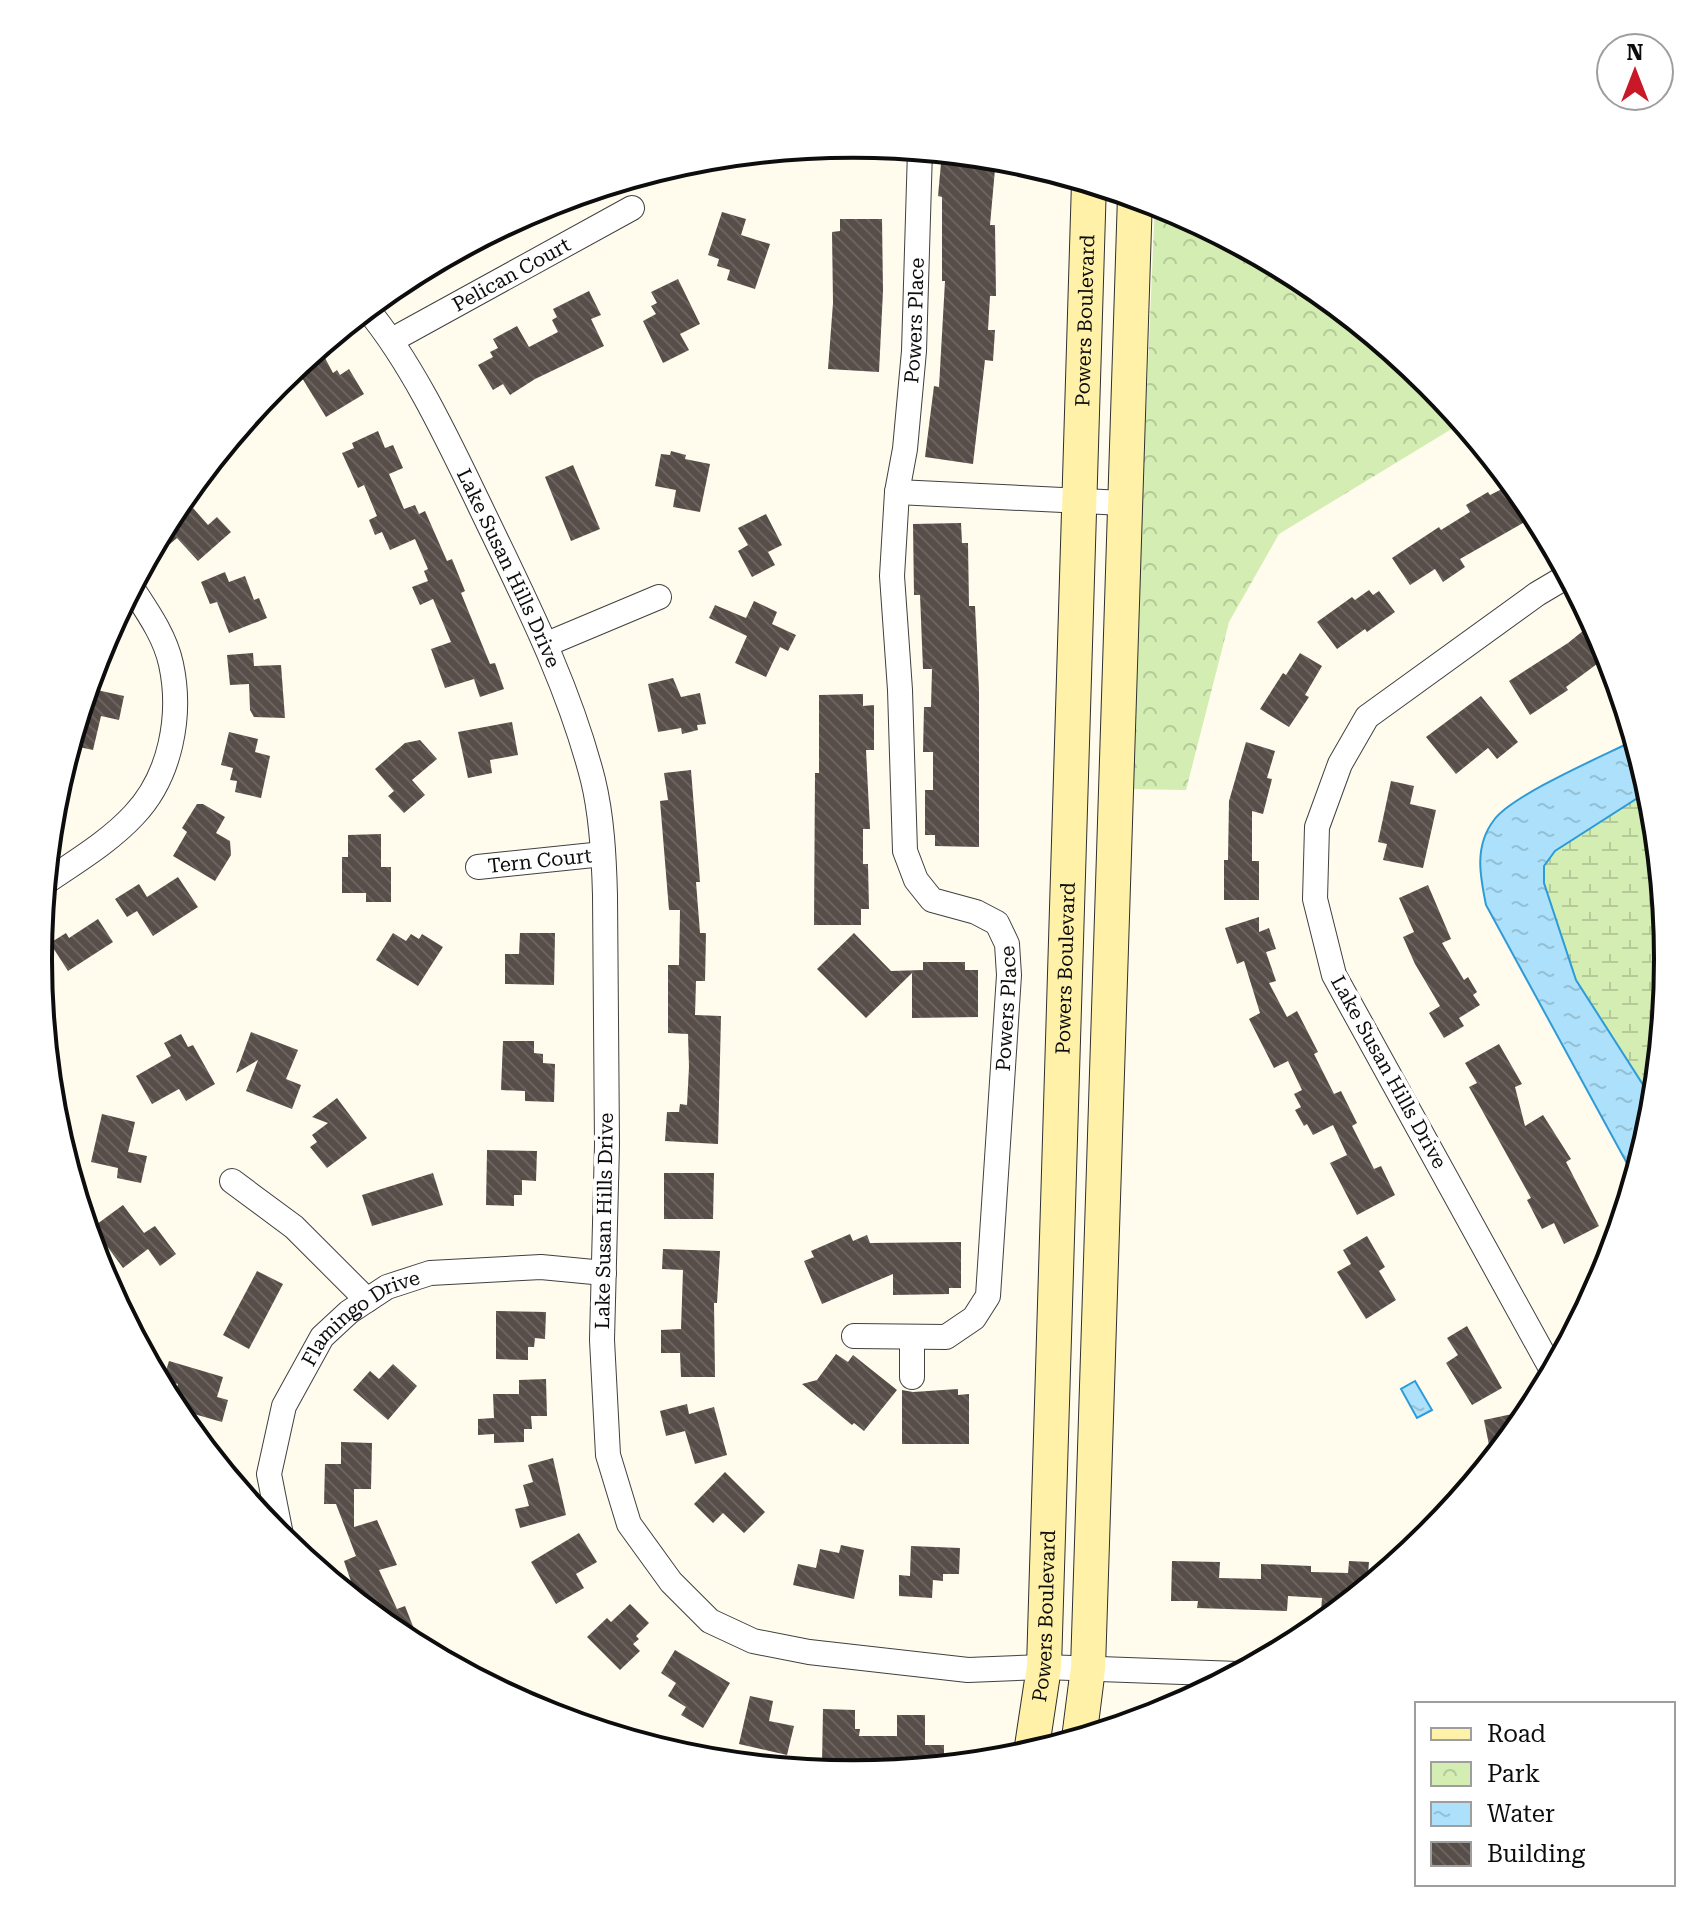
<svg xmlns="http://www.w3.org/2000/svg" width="1707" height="1918" viewBox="0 0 1707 1918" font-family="'Roboto Serif',serif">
	<defs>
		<pattern id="wetland-marsh" width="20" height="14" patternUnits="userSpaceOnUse" patternTransform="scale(2)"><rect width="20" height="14" fill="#d3edb3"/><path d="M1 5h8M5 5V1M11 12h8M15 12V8" fill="none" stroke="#b4ca99"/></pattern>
		<pattern id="park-crowns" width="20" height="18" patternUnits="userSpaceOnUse" patternTransform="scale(2)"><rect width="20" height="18" fill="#d3edb3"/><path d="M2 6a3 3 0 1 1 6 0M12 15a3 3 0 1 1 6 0" fill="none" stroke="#b4ca99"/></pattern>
		<pattern id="water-ripples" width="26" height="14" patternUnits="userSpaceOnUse" patternTransform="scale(2)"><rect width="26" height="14" fill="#ade1fb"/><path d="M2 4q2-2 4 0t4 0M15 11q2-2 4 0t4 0" fill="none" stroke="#94c0d6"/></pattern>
		<pattern id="building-back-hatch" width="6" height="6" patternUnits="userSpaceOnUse" patternTransform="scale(2)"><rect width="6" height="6" fill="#574e49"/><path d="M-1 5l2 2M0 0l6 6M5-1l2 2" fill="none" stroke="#6a635f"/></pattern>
	</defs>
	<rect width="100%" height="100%" fill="#fffbed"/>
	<path fill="url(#wetland-marsh)" d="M1650,790L1669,959L1653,1119L1651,1127L1647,1124L1654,1102L1576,980L1544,883V866L1555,851Z"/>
	<path fill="url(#park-crowns)" d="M1155,202L1166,206L1307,281L1430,383L1463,422L1279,534L1229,622L1186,790L1130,789Z"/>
	<g fill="url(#water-ripples)" stroke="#2e9bd9" stroke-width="2">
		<path d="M1635,740L1650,790L1555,851L1544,866V883L1576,980L1654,1102L1647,1123L1651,1127L1635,1178L1486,905C1480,876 1474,846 1494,820C1512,795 1603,756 1635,740Z"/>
		<path d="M1415,1381L1432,1410L1417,1418L1401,1389Z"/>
	</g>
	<g fill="url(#building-back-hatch)">
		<path d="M942,152L996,158L990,225H995L996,296H990L988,330H995L993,361L985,360L973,464L925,457L934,386L939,387L945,281H942V197L938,196Z"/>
		<path d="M722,212L746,219L741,235L770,244L755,289L727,280L730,270L717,266L719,259L708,255Z"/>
		<path d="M840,219H882L883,291L879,372L828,369L833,303L832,232L840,231Z"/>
		<path d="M678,279L700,324L680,334L689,350L663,363L643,321L656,314L651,306L657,303L651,292Z"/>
		<path d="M589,291L601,315L591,319L604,346L535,379L510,395L503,384L493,390L478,365L493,357L490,352L498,348L493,339L517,326L529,347L558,332L552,320L557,317L553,309Z"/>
		<path d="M325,358L333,373L337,370L340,375L349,369L364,394L326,417L299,373Z"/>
		<path d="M378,431L385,448L393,445L403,468L389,474L404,509L415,505L419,514L425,511L447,561L452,559L465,591L461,593L490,664L495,663L504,689L480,697L474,679L445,688L431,649L451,642L433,599L420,605L412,587L428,581L424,571L428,569L415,539L390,550L382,532L375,535L369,520L377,516L364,485L358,488L342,453L354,448L352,443Z"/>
		<path d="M671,451L686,455L685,459L710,464L700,512L673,507L676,490L655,486L661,454L670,455Z"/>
		<path d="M573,465L600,529L571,541L545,477Z"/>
		<path d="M1502,489L1513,507L1519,504L1528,520L1460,559L1465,567L1443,582L1435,569L1410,585L1392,558L1439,527L1441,530L1470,512L1466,505L1488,492L1490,495Z"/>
		<path d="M193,508L208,525L217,517L231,532L198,561L177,538L170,544L160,534L173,510L181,519Z"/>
		<path d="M766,514L782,545L768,552L775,565L752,577L738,551L748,545L738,528Z"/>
		<path d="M961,523L962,543H968L969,606H975L979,690V847L935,846V835H925V790H933V752H923L924,707H931L932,669H923L920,595H914L913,524Z"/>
		<path d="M225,572L229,582L245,576L254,600L259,598L267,618L229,633L217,602L210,604L201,582Z"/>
		<path d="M1369,590L1373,595L1379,591L1395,612L1367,632L1365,629L1337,649L1317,622L1352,597L1355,600Z"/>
		<path d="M754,601L777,612L772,624L796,635L788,651L780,647L766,677L735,663L747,636L709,618L715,605L746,618Z"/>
		<path d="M1594,622L1609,655L1566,687L1568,690L1530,715L1509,681L1568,643Z"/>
		<path d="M253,653L254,666L281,665L285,718L254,717L250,710L249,684L230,685L227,655Z"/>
		<path d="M1300,653L1322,666L1305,695L1309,697L1289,727L1260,709L1283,673L1286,675Z"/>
		<path d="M673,678L681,697L700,693L706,724L697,725L698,730L682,734L681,728L658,732L648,684Z"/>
		<path d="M88,688L124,696L119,720L101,716L93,750L70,745Z"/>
		<path d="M863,694V706L874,705V750H866L870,829H863V864H868L869,909H861V925H814L815,773H819V695Z"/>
		<path d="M1481,696L1518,742L1497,759L1488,748L1456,774L1426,737Z"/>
		<path d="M512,722L518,755L490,760L492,773L468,778L458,732Z"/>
		<path d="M229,732L258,739L255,752L270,756L261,798L235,792L237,781L230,780L233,768L221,765Z"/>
		<path d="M420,740L437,759L412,780L425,795L404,813L388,796L394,791L375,769L405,743Z"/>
		<path d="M1246,742L1275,751L1267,778L1272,779L1263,814L1252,811V861H1259V900H1224V860H1228L1229,801Z"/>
		<path d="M691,770L700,882H696L700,933H706L705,981H696L695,1015L721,1016L718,1144L665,1141L667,1112H679L680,1104L687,1105L689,1067L688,1034L668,1033V965H679L680,910H669L660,801L668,800L664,773Z"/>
		<path d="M1391,781L1414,786L1410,804L1436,810L1423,868L1383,860L1387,844L1378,842Z"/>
		<path d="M197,804H203L225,817L216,833L230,841L231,855L215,881L173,856L187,832L182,828Z"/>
		<path d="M381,834V867H391V902H366V893H342V857H348V835Z"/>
		<path d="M178,877L198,907L153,936L137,911L127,917L115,899L139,884L147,897Z"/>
		<path d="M1428,885L1451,939L1442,943L1464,980L1468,977L1477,992L1473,995L1480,1005L1459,1018L1464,1026L1444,1038L1429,1013L1440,1006L1415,964L1403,937L1414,932L1399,898Z"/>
		<path d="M1259,917V932L1269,928L1276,949L1266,952L1276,981L1269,983L1287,1017L1297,1011L1318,1052L1314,1054L1334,1094L1341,1091L1357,1123L1352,1126L1374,1169L1381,1166L1395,1195L1357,1215L1330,1163L1347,1155L1333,1125L1313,1135L1307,1124L1304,1126L1295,1110L1301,1107L1294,1094L1302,1090L1288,1061L1274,1068L1249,1019L1260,1013L1244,961L1237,964L1225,928Z"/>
		<path d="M98,919L113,942L68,971L50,943L66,933L69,938Z"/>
		<path d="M393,933L406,941L411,934L419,939L422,934L443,947L418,986L376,960Z"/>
		<path d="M520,933H555L554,985L505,984V954H519Z"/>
		<path d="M854,933L891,971L923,970V962H965V970H978V1017L912,1018V973L866,1018L817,969Z"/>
		<path d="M251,1032L298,1050L286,1079L301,1085L292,1109L246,1091L258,1060L236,1073Z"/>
		<path d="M181,1034L188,1047L193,1045L215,1084L186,1101L179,1089L152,1104L136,1076L171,1056L164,1043Z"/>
		<path d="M503,1041H534V1053L543,1054V1063L555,1064L554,1102L525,1101V1091L501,1090Z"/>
		<path d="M1499,1044L1522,1084L1515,1087L1525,1126L1543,1115L1571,1159L1566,1162L1599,1226L1564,1244L1554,1223L1542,1229L1527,1200L1531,1198L1469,1087L1477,1083L1465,1063Z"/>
		<path d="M337,1098L367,1138L327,1168L310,1147L317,1142L312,1135L328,1123L312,1117Z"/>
		<path d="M102,1114L135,1122L128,1152L147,1156L141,1183L117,1178L118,1168L91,1162Z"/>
		<path d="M487,1150L537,1151L536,1181L522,1180V1195H514V1206L486,1205Z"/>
		<path d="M433,1173L443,1205L372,1226L362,1195Z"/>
		<path d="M664,1173H714L713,1219H664Z"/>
		<path d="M123,1205L144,1233L155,1226L176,1254L160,1266L148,1249L123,1268L93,1227Z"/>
		<path d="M850,1234L853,1241L867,1235L870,1243L961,1242V1288H949V1294L893,1295V1274L822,1304L804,1261L814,1257L811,1251Z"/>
		<path d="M1367,1236L1385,1267L1379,1271L1396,1300L1366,1319L1337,1272L1351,1264L1343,1250Z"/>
		<path d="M663,1249L720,1251L717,1303H714L715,1377H681L680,1353H661V1330L681,1329L683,1270L662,1269Z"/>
		<path d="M257,1271L283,1284L249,1349L223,1335Z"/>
		<path d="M496,1311L546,1312L545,1339L535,1338L534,1347H528V1360L496,1359Z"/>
		<path d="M1467,1326L1502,1388L1472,1405L1446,1363L1458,1355L1447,1338Z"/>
		<path d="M836,1354L848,1362L853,1355L897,1390L864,1431L854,1423L852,1425L802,1384L817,1380Z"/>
		<path d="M169,1361L223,1377L217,1397L228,1400L222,1422L173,1408L172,1405L178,1384L163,1380Z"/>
		<path d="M393,1364L417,1386L388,1420L353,1390L370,1371L379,1379Z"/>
		<path d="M546,1379L547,1416H531L532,1429H524V1442L494,1443V1434L478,1435V1419L494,1418L493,1394H519V1380Z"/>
		<path d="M958,1389V1395L969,1394V1444H902V1390L913,1392Z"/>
		<path d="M687,1404L689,1414L714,1407L727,1455L695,1464L685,1431L666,1436L660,1411Z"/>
		<path d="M1517,1413L1520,1426L1492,1460L1484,1420Z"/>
		<path d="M341,1442L372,1443L371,1489H354V1527L377,1520L397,1565L379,1570L397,1609L405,1606L422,1649L400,1637L358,1602L344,1561L356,1556L336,1504H324L325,1464H341Z"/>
		<path d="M553,1458L566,1515L520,1528L515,1509L529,1506L523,1485L533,1482L528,1465Z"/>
		<path d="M725,1472L765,1512L744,1533L723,1513L713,1523L694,1504Z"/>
		<path d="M579,1533L597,1562L576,1574L584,1588L556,1604L531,1562Z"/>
		<path d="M841,1545L864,1550L854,1599L793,1585L798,1564L816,1568L820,1549L839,1553Z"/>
		<path d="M911,1546L960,1548L959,1574H943V1581L933,1580L932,1598L899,1596V1575L910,1576Z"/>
		<path d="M1172,1561L1220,1562L1219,1578L1261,1579V1564L1311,1566V1572L1348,1573L1349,1561L1369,1562L1368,1574H1383L1337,1612H1321L1322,1598L1288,1596L1287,1611L1197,1608L1198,1601H1171Z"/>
		<path d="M630,1604L649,1623L636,1636L639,1639L633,1644L640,1651L620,1670L587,1637L607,1618L611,1622Z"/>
		<path d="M675,1650L730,1683L703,1728L681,1715L686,1707L668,1696L676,1683L661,1673Z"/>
		<path d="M750,1696L773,1701L769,1721L794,1726L787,1755L739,1744Z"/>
		<path d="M823,1709L855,1710V1729H860L859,1736H897V1715H925V1745H944V1766L897,1767L822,1764Z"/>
	</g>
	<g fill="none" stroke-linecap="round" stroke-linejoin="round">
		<g stroke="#404040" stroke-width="26">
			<g id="minor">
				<path id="s1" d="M367,309C412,363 448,440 479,504C522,594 568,682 593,780C602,817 604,857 605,895L607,1145L602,1340L608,1455L629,1524L671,1582L710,1621L753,1641L809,1652L968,1670L1044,1667L1238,1674"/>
				<path id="s2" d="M392,340L632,208"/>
				<path d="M897,492L1124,503"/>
				<path d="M547,644L659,597"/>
				<path id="s3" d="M478,867L603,854"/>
				<path d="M46,882C75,862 109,842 134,815C171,776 182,715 171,664C165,636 147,611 132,588"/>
				<path d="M232,1181L294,1227L367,1300"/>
				<path id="s4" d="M854,1336L946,1337L974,1318L988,1296L1009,975L1007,944L997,923L976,912L932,900L916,880L905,851L900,690L892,576L897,492L905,449L914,351L920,150"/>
				<path d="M912,1337V1377"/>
				<path d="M1553,1372L1334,975L1315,899L1317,827L1340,764L1367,717L1537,594L1569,575"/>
				<path id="s5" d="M282,1540L269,1474L284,1406L322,1337L349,1312L387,1287L430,1273L541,1267L604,1273"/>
			</g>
		</g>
		<g stroke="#2f2f2f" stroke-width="36">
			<g id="secondary">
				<path d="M1079,1739L1088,1668L1135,196"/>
				<path id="s6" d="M1031,1753L1044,1667L1089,182"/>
			</g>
		</g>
		<use href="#minor" stroke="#fff" stroke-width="24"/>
		<use href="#secondary" stroke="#fff2a8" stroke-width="34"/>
	</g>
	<g text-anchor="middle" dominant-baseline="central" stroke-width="8" stroke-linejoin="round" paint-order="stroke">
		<g font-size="20" fill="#0d0d0d" stroke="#fff">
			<text stroke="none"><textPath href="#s2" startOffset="136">Pelican Court</textPath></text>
			<text stroke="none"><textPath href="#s4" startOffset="1186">Powers Place</textPath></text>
			<text stroke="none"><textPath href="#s6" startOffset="1434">Powers Boulevard</textPath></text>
			<text stroke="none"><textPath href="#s1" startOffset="296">Lake Susan Hills Drive</textPath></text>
			<text stroke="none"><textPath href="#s3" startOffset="62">Tern Court</textPath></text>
			<text stroke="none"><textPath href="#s6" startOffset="786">Powers Boulevard</textPath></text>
			<text stroke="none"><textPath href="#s4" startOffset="440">Powers Place</textPath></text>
			<text transform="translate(1389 1072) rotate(61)">Lake Susan Hills Drive</text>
			<text transform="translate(604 1221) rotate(-89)">Lake Susan Hills Drive</text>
			<text stroke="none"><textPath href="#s5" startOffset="258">Flamingo Drive</textPath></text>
			<text stroke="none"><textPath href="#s6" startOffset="138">Powers Boulevard</textPath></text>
		</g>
	</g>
	<path d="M0 0H1707V1918H0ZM52 959a801 801 0 1 1 1602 0a801 801 0 1 1-1602 0Z" fill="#fff" fill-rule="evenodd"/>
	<path fill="none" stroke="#0d0d0d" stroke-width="4" d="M52 959a801 801 0 1 1 1602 0a801 801 0 1 1-1602 0Z"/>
	<rect x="1415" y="1702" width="260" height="184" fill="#ffffff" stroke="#9e9e9e" stroke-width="2"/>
	<rect x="1431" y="1728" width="40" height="12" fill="#fff2a8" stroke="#9e9e9e" stroke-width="2"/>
	<text x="1487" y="1742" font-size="24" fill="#0d0d0d">Road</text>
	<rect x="1431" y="1762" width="40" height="24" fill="url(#park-crowns)" stroke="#9e9e9e" stroke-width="2"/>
	<text x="1487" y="1782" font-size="24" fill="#0d0d0d">Park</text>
	<rect x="1431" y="1802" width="40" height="24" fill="url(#water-ripples)" stroke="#9e9e9e" stroke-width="2"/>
	<text x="1487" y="1822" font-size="24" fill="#0d0d0d">Water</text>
	<rect x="1431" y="1842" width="40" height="24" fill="url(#building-back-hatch)" stroke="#9e9e9e" stroke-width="2"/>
	<text x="1487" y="1862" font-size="24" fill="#0d0d0d">Building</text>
	<g transform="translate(1635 72)"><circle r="38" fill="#ffffff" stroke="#9e9e9e" stroke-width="2"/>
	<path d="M0-6L14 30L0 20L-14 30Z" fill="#c91928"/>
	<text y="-12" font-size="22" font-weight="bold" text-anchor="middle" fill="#0d0d0d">N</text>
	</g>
</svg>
